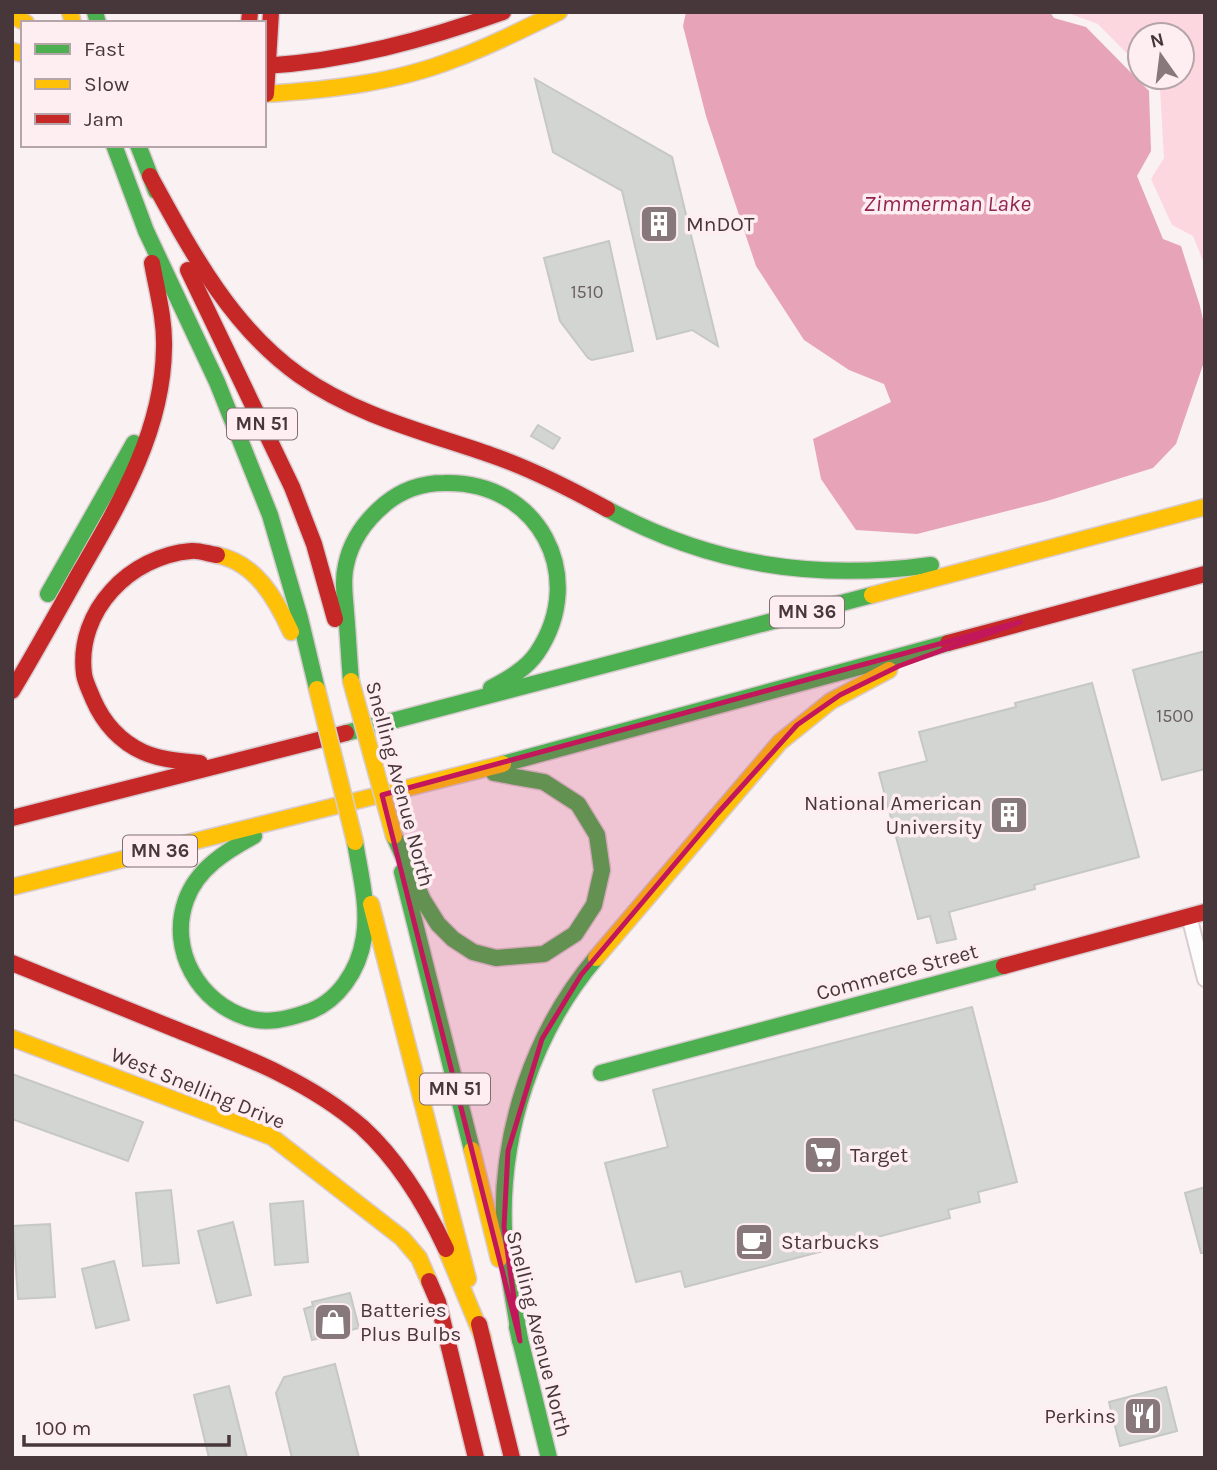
<svg xmlns="http://www.w3.org/2000/svg" width="1217" height="1470" viewBox="0 0 1217 1470" font-family="Karla,sans-serif">
	<rect width="100%" height="100%" fill="#faf1f3"/>
	<path fill="#fcd7e0" d="M1065,12H1205V266L1193,236L1172,225L1151,179L1164,158L1160,88L1150,77H1182V35H1140V67L1098,24Z"/>
	<path fill="#e7a4b8" d="M686,12H1050L1054,18L1086,27L1149,91L1151,151L1137,176L1163,239L1181,246L1200,306L1205,329V359L1176,444L1153,468L1047,501L917,534L856,530L821,479L813,439L891,402L884,384L849,370L804,340L756,266L706,116L683,26Z"/>
	<g fill="#d2d5d1" stroke="#c6c8c4" stroke-width="2">
		<path d="M535,79L672,157L718,346L692,330L657,339L622,191L553,152Z"/>
		<path d="M609,241L633,351L592,360L588,358L560,321L544,258Z"/>
		<path d="M538,425L560,438L553,449L531,436Z"/>
		<path d="M1205,651V769L1162,780L1133,670Z"/>
		<path d="M1092,683L1139,857L1034,885L1035,889L949,912L956,939L937,943L930,916L918,919L879,773L927,761L919,732L1016,707L1015,703Z"/>
		<path d="M972,1007L1017,1182L978,1192L980,1202L948,1210L950,1218L685,1287L681,1271L636,1282L605,1163L668,1147L653,1090Z"/>
		<path d="M12,1074L143,1122L128,1161L12,1119Z"/>
		<path d="M1205,1187V1253H1201L1185,1193Z"/>
		<path d="M171,1190L179,1263L143,1266L136,1193Z"/>
		<path d="M303,1201L308,1262L275,1265L270,1204Z"/>
		<path d="M233,1222L251,1295L217,1303L198,1231Z"/>
		<path d="M50,1224L55,1297L18,1299L13,1226Z"/>
		<path d="M114,1261L129,1320L96,1328L82,1269Z"/>
		<path d="M350,1293L359,1328L312,1340L304,1309L313,1306L312,1302Z"/>
		<path d="M335,1364L359,1458H292L276,1393L284,1377Z"/>
		<path d="M229,1386L247,1458H209L194,1395Z"/>
		<path d="M1166,1387L1177,1431L1120,1446L1109,1402Z"/>
	</g>
	<g fill="none" stroke-linecap="round" stroke-linejoin="round">
		<g stroke="#d9ccd0" stroke-width="18">
			<path id="street" d="M1189,916L1205,979"/>
		</g>
		<g stroke="#d9ccd0" stroke-width="19">
			<g id="fast">
				<path d="M95,12L98,23"/>
				<path d="M114,145L146,231L217,382L270,515L300,618L317,689"/>
				<path d="M138,145L156,191"/>
				<path d="M607,509C710,565 815,581 931,565"/>
				<path d="M48,594L134,443"/>
				<path d="M351,681C349,658 348,635 346,612C345,596 342,581 346,565C351,540 367,519 385,504C402,490 423,483 444,483C538,480 589,576 537,653C526,669 508,679 491,688"/>
				<path d="M346,733L872,595"/>
				<path d="M503,764L948,643"/>
				<path d="M254,836C226,851 197,869 186,900C168,950 199,1003 248,1018C267,1024 287,1019 305,1013C338,1003 359,970 364,937C369,906 360,873 355,842"/>
				<path d="M394,836L423,900L438,924L453,939L473,952L496,958L544,954L575,934L594,905L602,870L597,835L578,804L544,782L494,773"/>
				<path d="M402,872L472,1150"/>
				<path d="M601,1073L1004,966"/>
				<path d="M517,1327L549,1458"/>
				<path d="M520,1341C515,1304 506,1267 504,1230C500,1133 533,1032 596,958"/>
			</g>
		</g>
		<g stroke="#d9ccd0" stroke-width="19">
			<g id="slow">
				<path d="M70,12L73,23"/>
				<path d="M12,15L26,23"/>
				<path d="M12,51L23,54"/>
				<path d="M264,94C328,90 395,83 455,59C491,46 525,28 559,12"/>
				<path d="M217,555C256,563 276,599 291,632"/>
				<path d="M872,595L1205,507"/>
				<path d="M12,887L503,764"/>
				<path d="M371,904L468,1279"/>
				<path d="M596,958L780,742L831,701L889,670"/>
				<path d="M12,1038L272,1137L402,1238L419,1258L429,1281"/>
				<path d="M472,1150L499,1259"/>
				<path d="M446,1249L483,1338"/>
			</g>
		</g>
		<g stroke="#d9ccd0" stroke-width="19">
			<g id="jam">
				<path d="M249,23L250,12"/>
				<path d="M264,66C347,61 425,40 503,12"/>
				<path d="M266,94L271,12"/>
				<path d="M150,176C190,249 230,326 299,375C357,416 425,432 491,455C532,469 569,488 607,509"/>
				<path d="M188,270L292,487L314,544L335,619"/>
				<path d="M948,643L1205,574"/>
				<path d="M12,691C36,651 58,611 81,570C121,501 163,430 164,348C165,319 157,291 152,263"/>
				<path d="M200,763C181,761 161,760 143,752C119,741 103,722 93,699C90,691 85,682 84,674C76,611 130,556 191,551C199,550 209,554 217,555"/>
				<path d="M12,818L346,733"/>
				<path d="M12,963C66,985 120,1007 175,1029C240,1055 308,1080 362,1127C399,1161 425,1204 446,1249"/>
				<path d="M1004,966L1205,912"/>
				<path d="M429,1281L438,1302L476,1458"/>
				<path d="M479,1324L512,1458"/>
			</g>
		</g>
		<use href="#street" stroke="#fefdfd" stroke-width="14"/>
		<use href="#fast" stroke="#4caf50" stroke-width="16"/>
		<use href="#slow" stroke="#ffc107" stroke-width="16"/>
		<use href="#jam" stroke="#c62828" stroke-width="16"/>
		<g stroke="#d5ced0" stroke-width="19" stroke-linecap="butt">
			<g id="slow-bridge">
				<path d="M351,681L394,836"/>
				<path d="M317,689L355,842"/>
			</g>
		</g>
		<use href="#slow-bridge" stroke="#ffc107" stroke-width="16"/>
	</g>
	<path fill="#c2185b" fill-opacity="0.2" stroke="#c2185b" stroke-width="5" stroke-linejoin="round" d="M1020,622L899,666L840,695L797,725L717,814L581,975L542,1039L508,1151L504,1227L520,1341L382,795Z"/>
	<defs>
		<g id="building-square" transform="scale(2.0125)"><rect x="-9" y="-9" width="18" height="18" rx="4" fill="#86787b" stroke="#feedf1"/><path d="M-4-6H4V6H1V3H-1V6H-4ZM-2.5-4.3h1.7v1.8h-1.7ZM.8-4.3h1.7v1.8H.8ZM-2.5-1h1.7V.8h-1.7ZM.8-1h1.7V.8H.8Z" fill="#fff"/></g>
		<g id="supermarket-square" transform="scale(2.0125)"><rect x="-9" y="-9" width="18" height="18" rx="4" fill="#86787b" stroke="#feedf1"/><path d="M-6-5.5h2.5l.6 2H6L4.5 2H-2.5L-4.4-4H-6ZM-1.5 3.2a1.3 1.3 0 1 0 .1 0ZM3 3.2a1.3 1.3 0 1 0 .1 0Z" fill="#fff"/></g>
		<g id="cafe-square" transform="scale(2.0125)"><rect x="-9" y="-9" width="18" height="18" rx="4" fill="#86787b" stroke="#feedf1"/><path d="M-5.5-4.5H6V0H3Q3 3.5 0 3.5H-2.5Q-5.5 3.5-5.5 0ZM3-3.2v2h1.7v-2ZM-6 4.5H4V6H-6Z" fill="#fff"/></g>
		<g id="shop-square" transform="scale(2.0125)"><rect x="-9" y="-9" width="18" height="18" rx="4" fill="#86787b" stroke="#feedf1"/><path d="M-5-2.5h2.3a2.7 3.5 0 0 1 5.4 0H5L5.5 6h-11ZM-1.5-2.5h3a1.5 2.3 0 0 0-3 0Z" fill="#fff"/></g>
		<g id="restaurant-square" transform="scale(2.0125)"><rect x="-9" y="-9" width="18" height="18" rx="4" fill="#86787b" stroke="#feedf1"/><path d="M-5-6h1v4h1v-4h1v4h1v-4h1v5L-1.5 .5V6h-2V.5L-5-1ZM5-6V6H3V1.5H1.5Q1.5-4 5-6Z" fill="#fff"/></g>
	</defs>
	<g fill-rule="evenodd">
		<use href="#building-square" x="659" y="224"/>
		<use href="#building-square" x="1009" y="815"/>
		<use href="#supermarket-square" x="823" y="1155"/>
		<use href="#cafe-square" x="754" y="1242"/>
		<use href="#shop-square" x="333" y="1322"/>
		<use href="#restaurant-square" x="1143" y="1416"/>
	</g>
	<g text-anchor="middle" dominant-baseline="central" stroke-width="7" stroke-linejoin="round" paint-order="stroke">
		<g font-size="18" fill="#6a5e60">
			<text x="587" y="292">1510</text>
			<text x="1175" y="716">1500</text>
		</g>
		<g fill="#feedf1" stroke="#7e6e72" stroke-width="2">
			<rect x="227" y="408.5" width="70" height="31" rx="5"/>
			<rect x="770" y="596.5" width="74" height="31" rx="5"/>
			<rect x="123" y="835.5" width="74" height="31" rx="5"/>
			<rect x="420" y="1073.5" width="70" height="31" rx="5"/>
		</g>
		<g font-size="19" font-weight="bold" fill="#47373b">
			<text x="262" y="424">MN 51</text>
			<text x="807" y="612">MN 36</text>
			<text x="160" y="851">MN 36</text>
			<text x="455" y="1089">MN 51</text>
		</g>
		<g font-size="21" fill="#47373b" stroke="#feedf1" text-anchor="start">
			<text x="686" y="224">MnDOT</text>
			<text x="982" y="803" text-anchor="end">National American<tspan x="982" dy="24">University</tspan></text>
			<text x="850" y="1155">Target</text>
			<text x="781" y="1242">Starbucks</text>
			<text x="360" y="1310">Batteries<tspan x="360" dy="24">Plus Bulbs</tspan></text>
			<text x="1116" y="1416" text-anchor="end">Perkins</text>
		</g>
		<g font-size="21" fill="#47373b" stroke="#feedf1">
			<text transform="translate(400 784) rotate(75)">Snelling Avenue North</text>
			<text transform="translate(897 972) rotate(-15)">Commerce Street</text>
			<text transform="translate(198 1088) rotate(22)">West Snelling Drive</text>
			<text transform="translate(539 1334) rotate(76)">Snelling Avenue North</text>
		</g>
		<g font-size="23" font-style="italic" fill="#92254f" stroke="#feedf1">
			<text x="947" y="203">Zimmerman Lake</text>
		</g>
	</g>
	<rect width="1217" height="1470" fill="none" stroke="#47373b" stroke-width="28"/>
	<rect x="21" y="21" width="245" height="126" fill="#feedf1" stroke="#b5a4a8" stroke-width="2"/>
	<rect x="35" y="44" width="35" height="10" fill="#4caf50" stroke="#b5a4a8" stroke-width="2"/>
	<text x="84" y="56" font-size="21" fill="#47373b">Fast</text>
	<rect x="35" y="79" width="35" height="10" fill="#ffc107" stroke="#b5a4a8" stroke-width="2"/>
	<text x="84" y="91" font-size="21" fill="#47373b">Slow</text>
	<rect x="35" y="114" width="35" height="10" fill="#c62828" stroke="#b5a4a8" stroke-width="2"/>
	<text x="84" y="126" font-size="21" fill="#47373b">Jam</text>
	<g transform="translate(1161 56) rotate(346)"><circle r="33" fill="#feedf1" stroke="#b5a4a8" stroke-width="2"/>
	<path d="M0-5L12 26L0 18L-12 26Z" fill="#86787b"/>
	<text y="-10" font-size="19" font-weight="bold" text-anchor="middle" fill="#47373b">N</text>
	</g>
	<path d="M24 1435v10h205v-10" fill="none" stroke="#47373b" stroke-width="3.5"/>
	<text x="35" y="1435" font-size="21" fill="#47373b" stroke="#feedf1" stroke-width="5" paint-order="stroke">100 m</text>
</svg>
